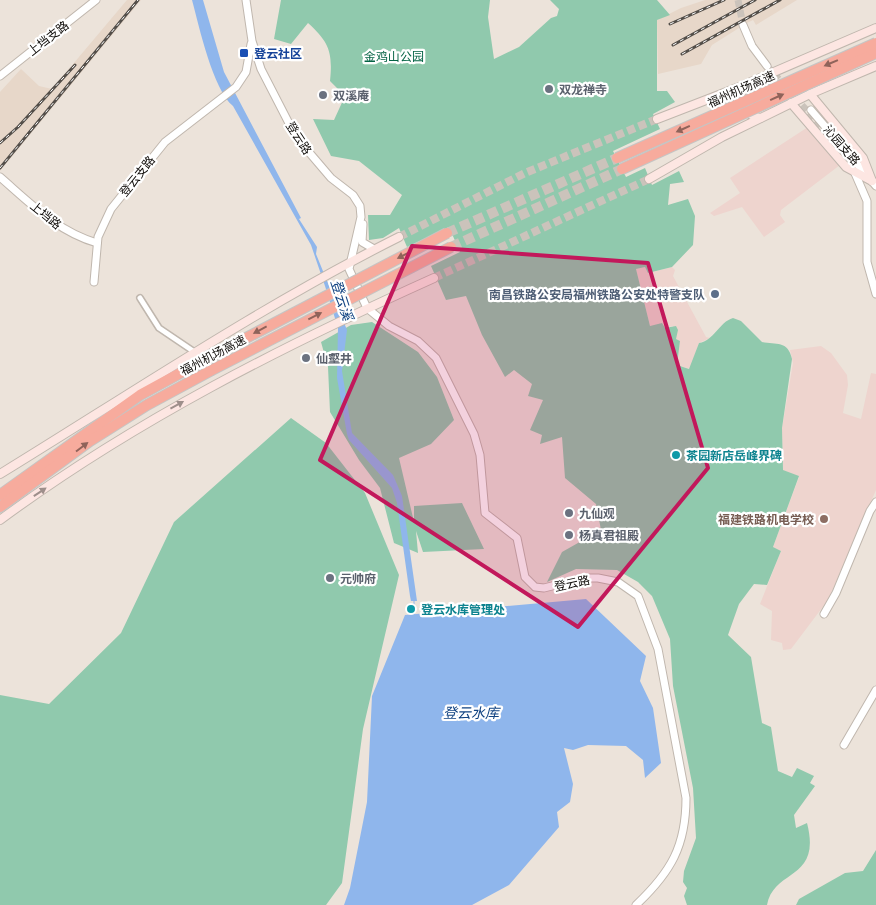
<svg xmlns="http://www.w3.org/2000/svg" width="876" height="905" viewBox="0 0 876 905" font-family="'PT Sans Narrow','Noto Sans SC',sans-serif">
	<rect width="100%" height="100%" fill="#ece3da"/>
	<g fill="#e7d7c9">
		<path d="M127,0H141L0,171V92L21,69L39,86L52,89Z"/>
		<path d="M705,0H797L756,25L753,20L747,23L712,45L701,64L658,74L657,20L681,8Z"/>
	</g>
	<g fill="#eed4ce">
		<path d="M808,127L840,165L781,210L780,215L785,222L764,237L742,207L714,216L710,213L740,193L730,178Z"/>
		<path d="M645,267L649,273L672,267L675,270L673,276L706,337L710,338L699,343L690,369L677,365L680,341L676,339L673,326L665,328L650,326L636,269Z"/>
		<path d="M821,346L831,353L847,375L848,385L843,413L861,419L871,373L876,374V490L828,600L791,649L783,650L782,643L771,640L772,611L760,604L781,551L773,547L799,477L783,471L782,428L793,363L790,350Z"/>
	</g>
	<g fill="#90c9ad">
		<path d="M281,0H490L488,17L494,59L519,47L551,18L557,16L559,9L550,0H657L670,15L657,20V91H667L675,102L653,114L660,129L613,151L626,177L645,168L652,185L679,171L684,182L670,184L668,205L688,199L695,216L693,245L672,267L648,273L645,267L636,269L650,326L662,323L665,328L676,326L678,330L676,339L680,341L677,365L689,369L699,343C714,341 719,322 733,318L741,321L762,342C776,345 788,340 792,359L782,428L783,470L799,476L773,547L781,551L767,585L754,584L739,604L728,635L751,657L762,723L771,727L778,771L792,777L797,768L814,776L810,783L815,786L794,815L796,828L807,823C822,881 774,868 767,905H687L684,896L687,888L683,882L684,871L696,838L693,788L673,686L670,639L652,596L638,582L617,570L576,569L547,582L562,552L601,530L596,504L565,478L562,437L540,444L542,435L530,430L543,400L528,396L532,384L514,370L505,377L482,335L466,296L446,300L431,266L460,252L449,227L407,247L399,228L383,238L369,240L368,215H390L402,195L359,161L331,156L313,119L334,120L345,96L330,81C333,52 329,42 308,23L291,44L274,39Z"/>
		<path d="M372,322L418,352L437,377L454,420L431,444L399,458L414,522V506L462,503L484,549L423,552L416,531L418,553L394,543L380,488L359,460L330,412L328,367L321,342L351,325Z"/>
		<path d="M291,418L326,443L365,493L399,575L363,729L342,883L326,905H0V695L49,704L121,633L174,522Z"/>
		<path d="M876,850V905H796L799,899L845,873L863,871Z"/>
	</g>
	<g fill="#8fb6ec">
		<path d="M192,0H203L224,72L301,218L299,219L317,247L316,254L347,330L342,371L352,433L393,475L402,496L417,601H411L410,596L397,503L392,488L349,440L347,434L337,378L338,328L325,286L311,245L233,106C213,90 199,26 192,0Z"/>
		<path d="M586,599L646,656L640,681L653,708L661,763L645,778L643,760L626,746L588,745L573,750L564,748L573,784L570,802L557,812L559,827L509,885L472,905H344L350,888L367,802L372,696L405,615Z"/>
	</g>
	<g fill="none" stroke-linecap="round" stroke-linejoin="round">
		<path stroke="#8fb6ec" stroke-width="1" d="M414,601V615"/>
		<g stroke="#cbc3bb" stroke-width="7" stroke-dasharray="7 3.5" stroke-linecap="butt">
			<path d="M738,0L743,25"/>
			<path d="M767,66L824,130"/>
		</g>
		<g stroke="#cbc3bb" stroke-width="8" stroke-dasharray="8 4" stroke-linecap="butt">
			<path d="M399,237L525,173L657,119"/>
			<path d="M434,278L649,179"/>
		</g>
		<g stroke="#cbc3bb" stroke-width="10" stroke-dasharray="10 5" stroke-linecap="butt">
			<path d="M447,233L617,158"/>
			<path d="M451,247L622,169"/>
		</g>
		<g stroke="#c0b7ae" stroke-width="8">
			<path id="minor" d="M140,298L159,328L196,353"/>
		</g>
		<g stroke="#c0b7ae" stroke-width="9">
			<g id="tertiary">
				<path d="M246,0L252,41L261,69L296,137L331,178L353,195L360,206L361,217L349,269L367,308L389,326L418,341L436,358L474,434L480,455L485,513L517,538L525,577L535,587L544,588L584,578H598L618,582L638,596L658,649L686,798C686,846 671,872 636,905"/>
				<path d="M743,25L752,46L767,66"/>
				<path d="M0,76L96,0"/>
				<path d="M811,110L876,186"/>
				<path d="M854,171L867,201V262L876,294"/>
				<path d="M0,177C30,203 58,232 97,243"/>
				<path d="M363,224L362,242L374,249"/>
				<path d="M94,282L98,237L111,209L165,142L236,87L246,72L251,44"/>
				<path d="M824,614L836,593L870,511L876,502"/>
				<path d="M844,745L876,690"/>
			</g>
		</g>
		<g stroke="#c0b7ae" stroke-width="10">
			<g id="secondary">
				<path d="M748,86L740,94C740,108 747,115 760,118"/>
				<path d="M810,94L863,158L872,181"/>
				<path d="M791,103L846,167L872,181"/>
				<path d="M657,119L737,88L876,28"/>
				<path d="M649,179L722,137L810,94L876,66"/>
				<path d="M0,474C132,393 261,306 399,237"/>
				<path d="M0,520C134,421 283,346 434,278"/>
			</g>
		</g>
		<g stroke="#c5c5c4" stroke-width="12">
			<g id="motorway">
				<path d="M0,495L140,395L204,360"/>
				<path d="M0,507L90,441L147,405L210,371"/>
			</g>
		</g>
		<use href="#minor" stroke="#fff" stroke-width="5"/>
		<use href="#tertiary" stroke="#fff" stroke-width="7"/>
		<use href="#secondary" stroke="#fde6e2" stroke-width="8"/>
		<use href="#motorway" stroke="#f7ab9d" stroke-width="10"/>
		<g stroke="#534e49" stroke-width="3">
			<g id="rail">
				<path d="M670,24L724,0"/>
				<path d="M673,45L755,0"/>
				<path d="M682,54L780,0"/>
				<path d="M0,143L18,127L75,65"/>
				<path d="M0,168L138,0"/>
			</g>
		</g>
		<use href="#rail" stroke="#fff" stroke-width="1" stroke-dasharray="4" stroke-linecap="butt"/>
		<g stroke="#c5c5c4" stroke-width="12" stroke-linecap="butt">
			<g id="motorway-bridge">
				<path d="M617,158L876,43"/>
				<path d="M622,169L876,53"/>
				<path d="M204,360L447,233"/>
				<path d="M210,371L451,247"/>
			</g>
		</g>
		<use href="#motorway-bridge" stroke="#f7ab9d" stroke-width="10"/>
	</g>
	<defs><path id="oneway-solid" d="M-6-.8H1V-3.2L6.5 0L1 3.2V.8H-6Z" transform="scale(1.25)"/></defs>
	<g fill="#8f635a">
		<use href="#oneway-solid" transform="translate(831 63) rotate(157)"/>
		<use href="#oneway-solid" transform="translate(777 97) rotate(-24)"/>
		<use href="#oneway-solid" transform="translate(683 129) rotate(156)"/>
		<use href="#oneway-solid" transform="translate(404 255) rotate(153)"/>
		<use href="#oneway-solid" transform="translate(315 316) rotate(-27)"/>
		<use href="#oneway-solid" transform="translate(260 330) rotate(152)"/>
		<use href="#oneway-solid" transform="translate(82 447) rotate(-37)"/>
	</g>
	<g fill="#9e8f8b">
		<use href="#oneway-solid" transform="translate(177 405) rotate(-29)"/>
		<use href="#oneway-solid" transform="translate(40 492) rotate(-34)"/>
	</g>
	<path fill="#c2185b" fill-opacity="0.2" stroke="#c2185b" stroke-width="4" stroke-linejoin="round" d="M412,246L648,263L708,468L578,627L320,460Z"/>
	<rect fill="#1a4fb4" stroke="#fff" stroke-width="2" x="239" y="48" width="10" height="10" rx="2.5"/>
	<g fill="#6b7280" stroke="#fff" stroke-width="2">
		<circle cx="549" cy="89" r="5"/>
		<circle cx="323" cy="95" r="5"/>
		<circle cx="306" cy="358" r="5"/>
		<circle cx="569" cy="513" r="5"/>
		<circle cx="569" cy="535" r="5"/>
		<circle cx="330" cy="578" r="5"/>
	</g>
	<circle fill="#5c6f8a" stroke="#fff" stroke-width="2" cx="715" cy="294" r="5"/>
	<g fill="#0f9aa8" stroke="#fff" stroke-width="2">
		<circle cx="676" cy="455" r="5"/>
		<circle cx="411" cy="609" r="5"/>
	</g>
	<circle fill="#8d6e63" stroke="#fff" stroke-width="2" cx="824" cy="519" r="5"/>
	<g text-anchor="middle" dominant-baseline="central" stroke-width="4.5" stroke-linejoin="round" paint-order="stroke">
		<g font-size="12" fill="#0f0c09" stroke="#fff">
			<text transform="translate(48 38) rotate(-38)">上垱支路</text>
			<text transform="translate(741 89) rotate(-24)">福州机场高速</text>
			<text transform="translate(299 138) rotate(57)">登云路</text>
			<text transform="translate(842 145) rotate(49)">沁园支路</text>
			<text transform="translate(137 176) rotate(-51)">登云支路</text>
			<text transform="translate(46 215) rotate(39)">上垱路</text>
			<text transform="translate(213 355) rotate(-28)">福州机场高速</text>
			<text transform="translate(572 583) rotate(-12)">登云路</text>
		</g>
		<g font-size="12" font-weight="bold" fill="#164399" stroke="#fff" text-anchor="start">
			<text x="254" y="53">登云社区</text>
		</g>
		<g font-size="12" fill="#046344" stroke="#fff">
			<text x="394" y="56">金鸡山公园</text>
		</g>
		<g font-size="12" font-weight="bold" fill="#5b616d" stroke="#fff" text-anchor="start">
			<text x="559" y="89">双龙禅寺</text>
			<text x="333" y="95">双溪庵</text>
			<text x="316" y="358">仙壑井</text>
			<text x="579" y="513">九仙观</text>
			<text x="579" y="535">杨真君祖殿</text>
			<text x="340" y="578">元帅府</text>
		</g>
		<g font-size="12" font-weight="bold" fill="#4e5e75" stroke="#fff" text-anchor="end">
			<text x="705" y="294">南昌铁路公安局福州铁路公安处特警支队</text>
		</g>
		<g font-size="12" font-weight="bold" fill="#0d838f" stroke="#fff" text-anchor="start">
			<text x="686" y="455">茶园新店岳峰界碑</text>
			<text x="421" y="609">登云水库管理处</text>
		</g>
		<g font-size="12" font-weight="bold" fill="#785e54" stroke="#fff" text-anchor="end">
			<text x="814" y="519">福建铁路机电学校</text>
		</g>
		<g font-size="14" font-style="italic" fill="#114382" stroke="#fff">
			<text transform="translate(342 300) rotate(72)">登云溪</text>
			<text x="471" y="713">登云水库</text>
		</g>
	</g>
</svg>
